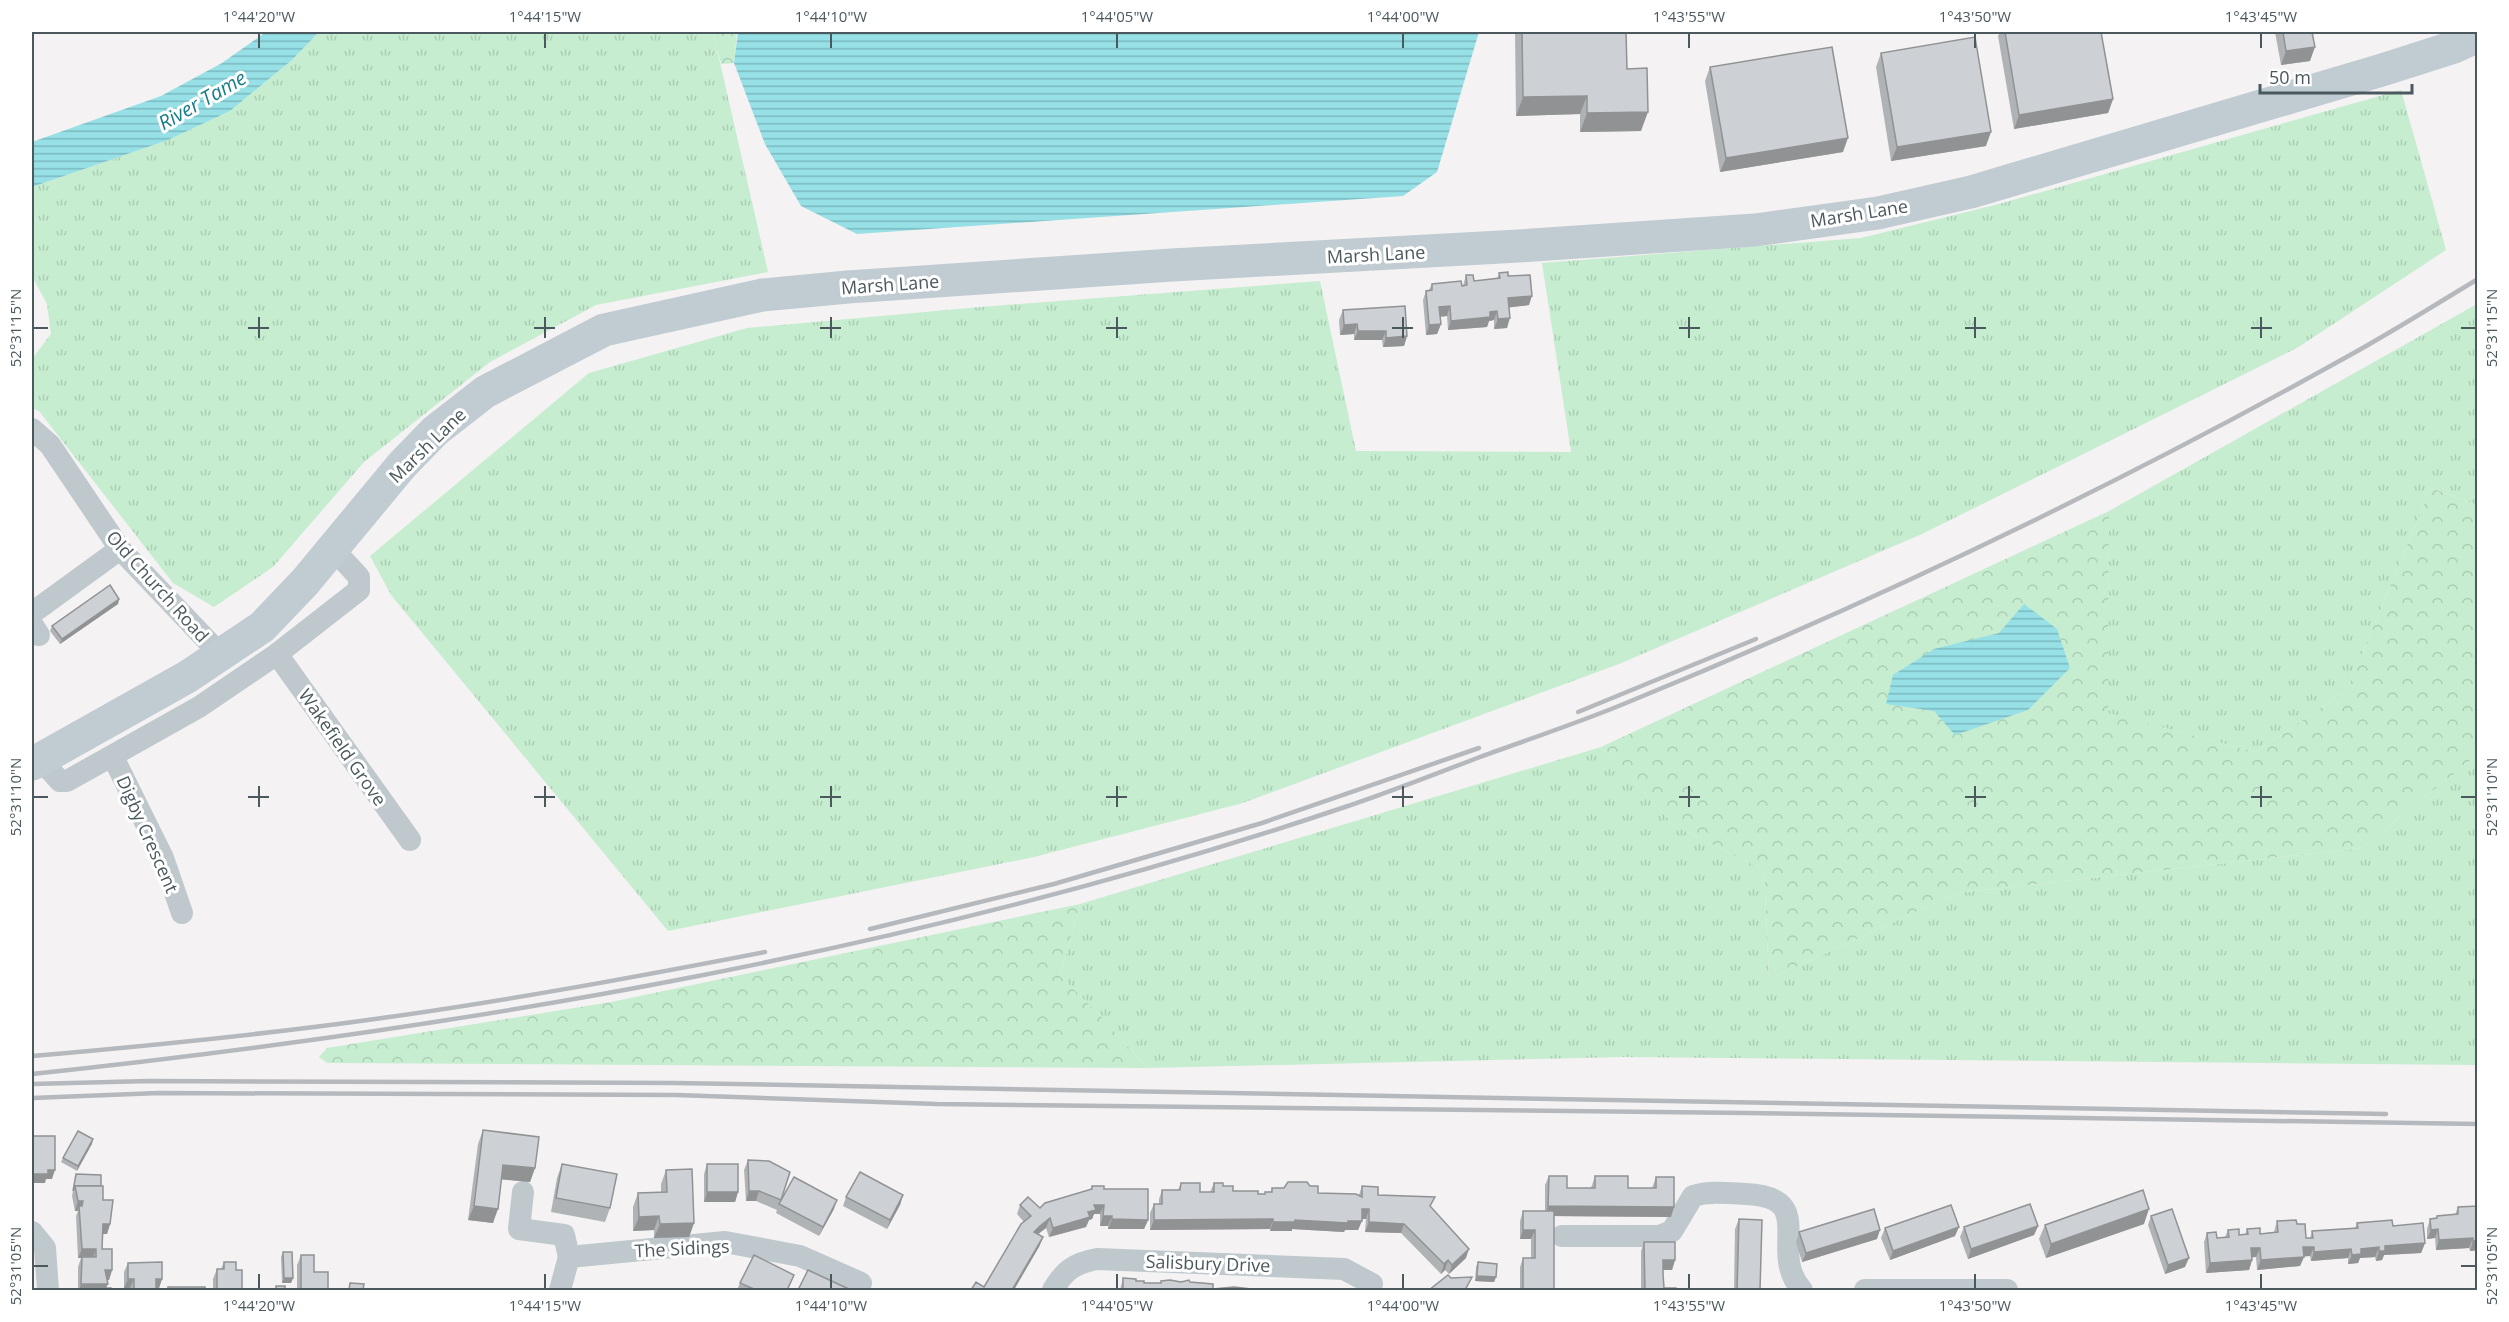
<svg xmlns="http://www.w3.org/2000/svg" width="2509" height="1322" viewBox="0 0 2509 1322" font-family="'Open Sans',sans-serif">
	<defs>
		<pattern id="grass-tufts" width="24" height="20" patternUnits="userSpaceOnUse" patternTransform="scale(1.5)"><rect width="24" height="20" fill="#c6edd0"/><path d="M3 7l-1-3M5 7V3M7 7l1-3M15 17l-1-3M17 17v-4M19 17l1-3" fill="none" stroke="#accdb5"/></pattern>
		<pattern id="forest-crowns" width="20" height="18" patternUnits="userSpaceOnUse" patternTransform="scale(1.5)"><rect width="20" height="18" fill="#c6edd0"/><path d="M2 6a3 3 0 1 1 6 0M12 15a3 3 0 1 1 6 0" fill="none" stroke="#accdb5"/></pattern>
		<pattern id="water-rules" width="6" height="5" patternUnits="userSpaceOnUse" patternTransform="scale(1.5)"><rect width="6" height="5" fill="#96e0e6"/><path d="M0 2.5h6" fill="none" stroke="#7cb8be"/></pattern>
	</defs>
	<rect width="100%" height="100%" fill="#f4f2f3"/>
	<g fill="url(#grass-tufts)">
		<path d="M319,32H713L768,272L596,305L490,362L364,462L273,567L214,607L173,583L39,411L32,408V359L51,334L47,304L32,276V187L168,140L230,111L292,60Z"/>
		<path d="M2401,90L2446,250L2297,348L1922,534L1619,664L1243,803L1034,857L668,931L391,595L370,556L589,373L747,328L980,307L1320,281L1356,451L1571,452L1542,263L1861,238L1999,204Z"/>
		<path d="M2477,304V505L2431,488L2347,690L2256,752L2107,713L2109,511Z"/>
		<path d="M1601,747L1675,826L1764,870L1769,979L1957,893L2362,848L2477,755V1065L1622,1057L1147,1068L1100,1015L1060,976L1080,904Z"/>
	</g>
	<g fill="url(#forest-crowns)">
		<path d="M713,32H737L734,63L721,64Z"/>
		<path d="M2431,488L2477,505V755L2362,848L1957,893L1769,979L1764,870L1675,826L1601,747L2109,511L2108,713L2256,752L2347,690Z"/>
		<path d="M1080,904L1060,976L1100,1015L1147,1068L327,1063L319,1057L327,1048L611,1002Z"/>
	</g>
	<g fill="url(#water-rules)">
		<path d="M266,32H319L292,60L230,111L168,140L32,187V142L161,96L222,63Z"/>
		<path d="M738,32H1479L1437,172L1403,196L857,234L801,206L765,144L734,63Z"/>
		<path d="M2024,604L2057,629L2070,668L2028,710L1955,735L1934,711L1886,704L1893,675L1934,649L1999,633Z"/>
	</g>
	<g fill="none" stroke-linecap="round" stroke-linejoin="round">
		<g stroke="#bfc8cd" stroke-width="22">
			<path d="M32,429L50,445L120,549L221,655"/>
			<path d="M32,613L120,549"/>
			<path d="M32,624L39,635"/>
			<path d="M277,654L410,840"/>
			<path d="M113,757L163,858L182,913"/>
			<path d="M41,760L60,781H67L199,707L277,654L359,590V577L333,549"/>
			<path d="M523,1192L519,1229L564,1235L569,1257"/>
			<path d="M32,1232L45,1248L48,1290"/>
			<path d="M1562,1236H1659L1672,1231L1693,1196C1710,1191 1727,1193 1745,1194C1821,1197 1766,1250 1802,1290"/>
			<path d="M560,1290L569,1257L725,1242L800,1256L861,1283"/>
			<path d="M1053,1290C1064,1271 1074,1263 1097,1259L1344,1269L1372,1284"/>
			<path d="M1865,1290H2007"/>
		</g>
		<path stroke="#c0cbd2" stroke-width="33" d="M32,764L187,677L262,627L305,582L402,465L435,431L485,392L604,330L762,295L848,287L1172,265L1519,246L1755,230L1878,213L1971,192L2382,70L2454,47L2478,36"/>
		<g stroke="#b5b8bc" stroke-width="4.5">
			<path d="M1578,712L1756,639"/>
			<path d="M870,929L1054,884L1262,823L1479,748"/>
			<path d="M32,1056C146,1046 261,1035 375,1019C506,1001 635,977 765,952"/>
			<path d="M32,1074C475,1027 921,950 1345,807C1390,792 1435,774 1480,757C1529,739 1578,723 1626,703C1872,603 2111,488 2343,359C2389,334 2433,306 2478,279"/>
			<path d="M32,1084L149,1081L675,1083L2386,1114"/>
			<path d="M32,1098L159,1093L676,1095L937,1104L1746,1113L2478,1124"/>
		</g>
	</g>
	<g fill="#b0b3b6">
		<path d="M1515,32H1626L1627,69L1641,131L1580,132V114L1516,116Z"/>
		<path d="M2000,32H2101L2113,99L2108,113L2014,129L1998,36Z"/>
		<path d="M2275,32H2312L2310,61L2281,65Z"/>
		<path d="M1881,53L1986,146L1891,161L1876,67Z"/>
		<path d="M1710,67L1843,152L1720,172L1705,81Z"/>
		<path d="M1499,273L1508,276L1529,305L1509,307L1507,328L1494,329V320L1489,321L1487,327L1448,330L1447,316L1440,317L1441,324L1437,334L1426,335L1423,300L1426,291L1429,290L1432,284L1463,286L1466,275L1474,281L1497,279Z"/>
		<path d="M1343,310L1407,336L1404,346L1383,347L1382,340H1354V334L1340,335L1339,320Z"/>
		<path d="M119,599L118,604L60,644L50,631L52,626Z"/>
		<path d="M483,1130L535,1168L530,1182L501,1179L493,1223L468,1220L478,1144Z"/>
		<path d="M93,1139L77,1171L61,1162L63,1158Z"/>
		<path d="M748,1160L790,1172L780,1201L834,1209L819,1236L776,1213L777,1210L756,1201H746L744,1170Z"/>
		<path d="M562,1164L610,1208L605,1222L551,1212L557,1178Z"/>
		<path d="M707,1164L738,1192L735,1202H704V1174Z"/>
		<path d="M666,1170L694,1223L689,1237L654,1238V1230L633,1231V1207L638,1193L661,1192V1184Z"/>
		<path d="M76,1174L101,1186L103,1200L110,1224L107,1234H103L102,1249L112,1270L109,1280H107L106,1288L111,1290H78V1267L81,1258H78L76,1216L78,1211H75L72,1196Z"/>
		<path d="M1549,1176L1567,1188H1591L1595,1176L1628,1188H1652L1656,1177L1671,1217L1554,1216V1290H1520V1267L1523,1258H1531V1239H1520V1221L1523,1211H1545V1185Z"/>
		<path d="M1181,1183L1200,1192H1210L1214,1183L1233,1191L1258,1194H1265V1192H1271L1272,1188H1284L1310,1186L1318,1193L1359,1195L1362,1186L1378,1195L1431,1207L1466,1258L1449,1274L1445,1270L1441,1274L1401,1233L1365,1232L1366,1219H1362L1358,1230H1345L1344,1232L1292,1229V1231H1270V1229L1150,1230V1213L1154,1204H1159V1199L1162,1190H1178Z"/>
		<path d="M1092,1186L1104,1189L1148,1220L1144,1229H1108V1226H1100V1214H1094L1092,1219L1089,1220L1086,1227L1049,1237L1046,1228L1038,1234L1043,1237L1039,1247L984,1287L1024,1222L1017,1214L1020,1205L1040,1208L1090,1190Z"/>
		<path d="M903,1195L900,1205L887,1229L843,1206L846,1197Z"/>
		<path d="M2478,1206V1250L2470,1251L2469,1248L2436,1250L2435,1238L2427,1239V1229L2430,1219H2436L2437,1216L2455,1215L2458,1207Z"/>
		<path d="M2151,1216L2185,1267L2165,1274L2148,1225Z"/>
		<path d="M1739,1219L1760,1290H1734L1735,1229Z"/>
		<path d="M2277,1221L2297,1224L2306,1238H2310L2312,1231L2355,1228L2357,1223L2393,1226L2425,1243L2421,1253L2384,1255L2382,1260L2376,1261L2375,1257L2360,1258L2358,1263L2348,1264V1258L2311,1261L2310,1256H2304L2300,1266L2257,1270L2256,1257H2252V1260L2249,1270L2206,1273L2204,1242L2207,1233L2217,1238L2225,1237L2228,1230L2239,1235H2245L2247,1229L2260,1234L2274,1232Z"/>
		<path d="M2144,1224L2046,1258L2039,1239L2045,1225Z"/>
		<path d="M2038,1226L2034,1235L1968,1259L1960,1237L1964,1227Z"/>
		<path d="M1885,1228L1955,1236L1890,1260L1881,1238Z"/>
		<path d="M1799,1232L1877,1239L1802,1262L1796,1242Z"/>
		<path d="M1644,1242L1675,1260L1672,1270H1663L1664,1288L1676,1290H1641V1251Z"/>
		<path d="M283,1252L293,1278L291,1283H282L281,1257Z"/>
		<path d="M301,1255L314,1272L328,1290H297V1265Z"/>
		<path d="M224,1262L236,1270L242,1290H213V1279L217,1269H221Z"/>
		<path d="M1478,1262L1496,1277L1494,1282L1475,1281L1476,1267Z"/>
		<path d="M128,1263L162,1279L159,1288H156V1290H130V1288H124V1272Z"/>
		<path d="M794,1275L788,1290H737L740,1283Z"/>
		<path d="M1123,1278L1144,1283H1160L1161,1281L1190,1282L1213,1289L1251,1290H1120Z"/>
	</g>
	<g fill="#909294">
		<path d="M2315,47L2310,61L2281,65L2286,51Z"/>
		<path d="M1587,96L1580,114L1516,116L1523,97Z"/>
		<path d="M2113,99L2108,113L2014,129L2019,115Z"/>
		<path d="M1648,112L1641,131L1580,132L1587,113Z"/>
		<path d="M1991,132L1986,146L1891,161L1897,147Z"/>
		<path d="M1848,138L1843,152L1720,172L1726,158Z"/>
		<path d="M1532,296L1529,305L1505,308L1508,298Z"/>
		<path d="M1450,306L1447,316L1436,317L1439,307Z"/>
		<path d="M1497,311L1494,320L1489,321L1487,327L1448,330L1451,321L1490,312Z"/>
		<path d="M1510,318L1507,328L1494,329L1498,319Z"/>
		<path d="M1357,324L1354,334L1340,335L1344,325Z"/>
		<path d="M1441,324L1437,334L1426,335L1429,325Z"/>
		<path d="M1358,331H1386L1382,340H1354Z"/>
		<path d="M1407,336L1404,346L1383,347L1386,338Z"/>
		<path d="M119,599L118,604L60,644L62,639Z"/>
		<path d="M93,1139L92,1144L77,1171L78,1166Z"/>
		<path d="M503,1165L535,1168L530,1182L498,1179Z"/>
		<path d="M48,1170H55L52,1179H46L45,1183H32V1174Z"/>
		<path d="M749,1191H759L756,1201H746Z"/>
		<path d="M707,1192H738L735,1202H704Z"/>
		<path d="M903,1195L900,1205L887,1229L890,1220Z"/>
		<path d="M837,1200L834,1209L819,1236L823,1227Z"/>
		<path d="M78,1201H83L80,1210L79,1206L78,1211H75Z"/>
		<path d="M1094,1205H1104L1100,1214H1094L1092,1219L1089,1220L1086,1227L1049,1237L1053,1228L1088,1212Z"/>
		<path d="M474,1206L498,1209L493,1223L468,1220Z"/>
		<path d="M1548,1206L1674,1207L1671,1217L1545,1216Z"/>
		<path d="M1362,1209H1369L1366,1219H1359Z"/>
		<path d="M2149,1209L2144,1224L2046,1258L2051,1244Z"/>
		<path d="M659,1216L654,1230L633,1231L639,1217Z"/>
		<path d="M1103,1216H1112L1108,1226H1100Z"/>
		<path d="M1050,1218L1046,1228L1037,1235L1034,1232L1040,1226Z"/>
		<path d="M1112,1219L1148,1220L1144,1229H1108Z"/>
		<path d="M1273,1219L1270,1229L1150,1230L1154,1220Z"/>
		<path d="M1295,1220L1348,1221H1362L1358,1230H1345L1344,1232L1292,1229V1231H1270L1273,1222Z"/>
		<path d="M1369,1222L1404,1224L1401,1233L1365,1232Z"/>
		<path d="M694,1223L689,1237L654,1238L660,1224Z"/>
		<path d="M103,1224H110L107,1234H99Z"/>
		<path d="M2038,1226L2034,1235L1968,1259L1971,1249Z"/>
		<path d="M1959,1227L1955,1236L1890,1260L1893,1251Z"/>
		<path d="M2438,1229L2435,1238L2427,1239L2431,1230Z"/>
		<path d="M1523,1230H1535L1531,1239H1520Z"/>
		<path d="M1880,1230L1877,1239L1802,1262L1806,1253Z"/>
		<path d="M1043,1237L1039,1247L1014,1290H1012Z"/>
		<path d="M2473,1238L2469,1248L2436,1250L2439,1240Z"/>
		<path d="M2473,1241H2478V1250L2470,1251Z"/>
		<path d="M2425,1243L2421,1253L2384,1255L2382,1260L2376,1261L2379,1251L2385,1246Z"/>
		<path d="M2303,1247H2314L2310,1256L2300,1257Z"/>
		<path d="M2379,1247L2375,1257L2360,1258L2358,1263L2348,1264L2352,1255L2361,1249Z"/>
		<path d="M2251,1248H2260L2256,1257L2248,1258Z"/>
		<path d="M82,1249H96L93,1258H78Z"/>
		<path d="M1469,1249L1466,1258L1449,1274L1452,1265Z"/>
		<path d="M2351,1249L2348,1258L2311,1261L2314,1252Z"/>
		<path d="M2304,1257L2300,1266L2257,1270L2261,1260Z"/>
		<path d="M2189,1258L2185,1267L2165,1274L2168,1265Z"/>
		<path d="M1448,1260L1445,1270L1441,1274L1444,1264Z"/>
		<path d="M1663,1260H1675L1672,1270H1660Z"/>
		<path d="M2252,1260L2249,1270L2206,1273L2210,1263Z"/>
		<path d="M105,1270H112L109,1280H102Z"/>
		<path d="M1477,1276L1496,1277L1494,1282L1475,1281Z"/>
		<path d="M284,1278H293L291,1283H282Z"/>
		<path d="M128,1279H134L130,1288H124Z"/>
		<path d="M156,1279H162L159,1288H152Z"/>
		<path d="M81,1284H108L105,1290L91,1288L90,1290H79Z"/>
	</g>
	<g fill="#cdd0d4" stroke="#909294" stroke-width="1.5">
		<path d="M1522,32H1626L1627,69L1647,68L1648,112L1587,113V96L1523,97Z"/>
		<path d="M2005,32H2101L2113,99L2019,115Z"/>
		<path d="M2283,32H2312L2315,47L2286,51Z"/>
		<path d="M1975,37L1991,132L1897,147L1881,53Z"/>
		<path d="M1832,47L1848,138L1726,158L1710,67Z"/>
		<path d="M1508,272V276L1530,275L1532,296L1508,298L1510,318L1498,319L1497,311L1490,312V317L1451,321L1450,306L1439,307L1441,324L1429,325L1426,291L1432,290V284L1461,281L1462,286L1467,285L1466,275H1473L1474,281L1500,278L1499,273Z"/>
		<path d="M1405,306L1407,336L1386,338V331H1358L1357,324L1344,325L1343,310Z"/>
		<path d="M110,585L119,599L62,639L52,626Z"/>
		<path d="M483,1130L539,1137L535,1168L503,1165L498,1209L474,1206Z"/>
		<path d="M78,1131L93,1139L78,1166L63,1158Z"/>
		<path d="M32,1136H55V1170H48V1174H32Z"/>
		<path d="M748,1160L769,1161L790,1172L781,1200L759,1191H749Z"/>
		<path d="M562,1164L617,1174L610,1208L556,1198Z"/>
		<rect x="707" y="1164" width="31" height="28"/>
		<path d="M692,1169L694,1223L660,1224L659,1216L639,1217L638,1193L667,1192L666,1170Z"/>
		<path d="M860,1172L903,1195L890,1220L846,1197Z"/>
		<path d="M76,1174L101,1175V1186H75L73,1191Z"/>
		<path d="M1549,1176H1567V1188H1595V1176H1628V1188H1656V1177H1674V1207L1548,1206Z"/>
		<path d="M794,1177L837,1200L823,1227L779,1204Z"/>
		<path d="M1288,1182H1307L1310,1186H1318V1193L1356,1194L1362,1197V1186L1378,1187V1195L1435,1197L1430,1206L1469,1249L1452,1265L1448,1260L1444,1264L1404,1224L1369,1222V1209H1362V1221H1348V1223L1295,1220V1222H1273V1219L1154,1220V1204H1162V1190H1180L1181,1183H1200V1192H1214V1183H1223V1186H1233V1191H1258V1194H1265V1192H1272V1188H1284Z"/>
		<path d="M75,1186H103V1200H113L110,1224H103L102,1249H112V1270H105L108,1284H81L82,1257H96V1249H82L79,1206H82L83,1201H78Z"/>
		<path d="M1092,1186H1104V1189H1148V1220L1112,1219V1216H1103L1104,1205H1094L1096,1210L1088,1212L1090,1217L1053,1228L1050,1218L1040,1226L1034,1232L1043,1237L1012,1290H971L976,1282L984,1287L1021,1224L1031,1216L1020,1205L1028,1197L1040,1208L1045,1203L1092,1189Z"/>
		<path d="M2143,1190L2149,1209L2051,1244L2045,1225Z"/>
		<path d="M2030,1204L2038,1226L1971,1249L1964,1227Z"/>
		<path d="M1951,1205L1959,1227L1893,1251L1885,1228Z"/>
		<path d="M2478,1206V1241H2473V1238L2439,1240L2438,1229L2431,1230L2430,1219L2437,1218V1216L2458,1214V1207Z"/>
		<path d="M1874,1209L1880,1230L1806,1253L1799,1232Z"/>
		<path d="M2172,1209L2189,1258L2168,1265L2151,1216Z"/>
		<path d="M1523,1211H1554V1290H1523V1258H1535V1230H1523Z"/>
		<path d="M1739,1219L1762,1220L1760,1290H1737Z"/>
		<path d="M2296,1220L2297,1224H2305L2306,1238H2313L2312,1231L2358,1228L2357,1223L2392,1220L2393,1226L2423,1223L2425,1243L2385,1246V1251H2379V1247L2361,1249V1254L2352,1255L2351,1249L2314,1252V1247H2303L2304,1257L2261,1260L2260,1248H2251L2252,1260L2210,1263L2207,1233L2216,1232L2217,1238L2229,1237L2228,1230L2239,1229V1235L2248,1234L2247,1229L2260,1228V1234L2278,1232L2277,1221Z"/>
		<path d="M1644,1242H1675V1260H1663V1274L1664,1288H1676V1290H1645Z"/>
		<path d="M283,1252H292L293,1278H284Z"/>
		<path d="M301,1255H314V1272H328V1290H301Z"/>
		<path d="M754,1255L794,1275L787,1290H756L740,1283Z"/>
		<path d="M162,1262V1279H156V1290H134V1279H128V1263Z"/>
		<path d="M224,1262H236V1270H242V1290H217V1269H224Z"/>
		<path d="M1478,1262L1497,1264L1496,1277L1477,1276Z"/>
		<path d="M808,1270L851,1290H798Z"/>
		<path d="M1448,1275L1451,1278L1472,1277L1465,1290H1429Z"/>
		<path d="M1123,1278L1136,1279V1281H1144V1283H1161V1281L1170,1280L1181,1282L1189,1280L1190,1282L1213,1284V1289L1234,1287L1251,1289V1290H1123Z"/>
		<path d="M350,1283L364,1284L363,1290H349Z"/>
		<rect x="276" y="1286" width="9" height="4"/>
		<rect x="168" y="1287" width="37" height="3"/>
		<rect x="91" y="1288" width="20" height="2"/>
	</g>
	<path fill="none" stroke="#4b585e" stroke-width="2" d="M259,33V48M545,33V48M831,33V48M1117,33V48M1403,33V48M1689,33V48M1975,33V48M2261,33V48M259,317V338M545,317V338M831,317V338M1117,317V338M1403,317V338M1689,317V338M1975,317V338M2261,317V338M33,328H48M248,328H269M534,328H555M820,328H841M1106,328H1127M1392,328H1413M1679,328H1700M1965,328H1986M2251,328H2272M2461,328H2476M259,786V807M545,786V807M831,786V807M1117,786V807M1403,786V807M1689,786V807M1975,786V807M2261,786V807M33,797H48M248,797H269M534,797H555M820,797H841M1106,797H1127M1392,797H1413M1679,797H1700M1965,797H1986M2251,797H2272M2461,797H2476M33,1266H48M2461,1266H2476M259,1274V1289M545,1274V1289M831,1274V1289M1117,1274V1289M1403,1274V1289M1689,1274V1289M1975,1274V1289M2261,1274V1289"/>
	<g text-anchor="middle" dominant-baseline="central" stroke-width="6" stroke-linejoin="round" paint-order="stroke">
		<g font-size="18" fill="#4b585e" stroke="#fff">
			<text transform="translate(1859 213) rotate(-9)">Marsh Lane</text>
			<text transform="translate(1376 254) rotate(-3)">Marsh Lane</text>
			<text transform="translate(890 284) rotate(-4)">Marsh Lane</text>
			<text transform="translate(427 445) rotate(-44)">Marsh Lane</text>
			<text transform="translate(158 586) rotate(48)">Old Church Road</text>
			<text transform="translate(343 747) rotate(55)">Wakefield Grove</text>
			<text transform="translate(148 834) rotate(66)">Digby Crescent</text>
			<text transform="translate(682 1248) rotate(-3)">The Sidings</text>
			<text transform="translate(1208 1263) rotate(2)">Salisbury Drive</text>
		</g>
		<g font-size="20" font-style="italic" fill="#177e87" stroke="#fff">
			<text transform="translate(202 100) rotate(-30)">River Tame</text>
		</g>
	</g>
	<rect width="2509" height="1322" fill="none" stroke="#ffffff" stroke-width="66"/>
	<path d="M2260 84v9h152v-9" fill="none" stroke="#4b585e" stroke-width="3"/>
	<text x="2269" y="84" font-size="18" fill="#4b585e" stroke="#ffffff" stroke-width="4.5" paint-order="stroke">50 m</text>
	<rect x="33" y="33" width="2443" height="1256" fill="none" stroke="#4b585e" stroke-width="2"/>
	<g font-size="15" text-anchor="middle" fill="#4b585e">
		<text x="259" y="22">1°44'20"W</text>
		<text x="545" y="22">1°44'15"W</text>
		<text x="831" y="22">1°44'10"W</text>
		<text x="1117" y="22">1°44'05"W</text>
		<text x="1403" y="22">1°44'00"W</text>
		<text x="1689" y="22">1°43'55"W</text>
		<text x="1975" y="22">1°43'50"W</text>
		<text x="2261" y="22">1°43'45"W</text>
		<text transform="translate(16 328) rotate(-90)" y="5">52°31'15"N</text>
		<text transform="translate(2492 328) rotate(-90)" y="5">52°31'15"N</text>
		<text transform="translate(16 797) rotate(-90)" y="5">52°31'10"N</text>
		<text transform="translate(2492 797) rotate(-90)" y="5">52°31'10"N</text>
		<text transform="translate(16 1266) rotate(-90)" y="5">52°31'05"N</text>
		<text transform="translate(2492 1266) rotate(-90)" y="5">52°31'05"N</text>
		<text x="259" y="1311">1°44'20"W</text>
		<text x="545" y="1311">1°44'15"W</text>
		<text x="831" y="1311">1°44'10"W</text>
		<text x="1117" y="1311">1°44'05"W</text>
		<text x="1403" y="1311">1°44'00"W</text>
		<text x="1689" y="1311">1°43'55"W</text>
		<text x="1975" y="1311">1°43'50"W</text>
		<text x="2261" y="1311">1°43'45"W</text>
	</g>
</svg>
